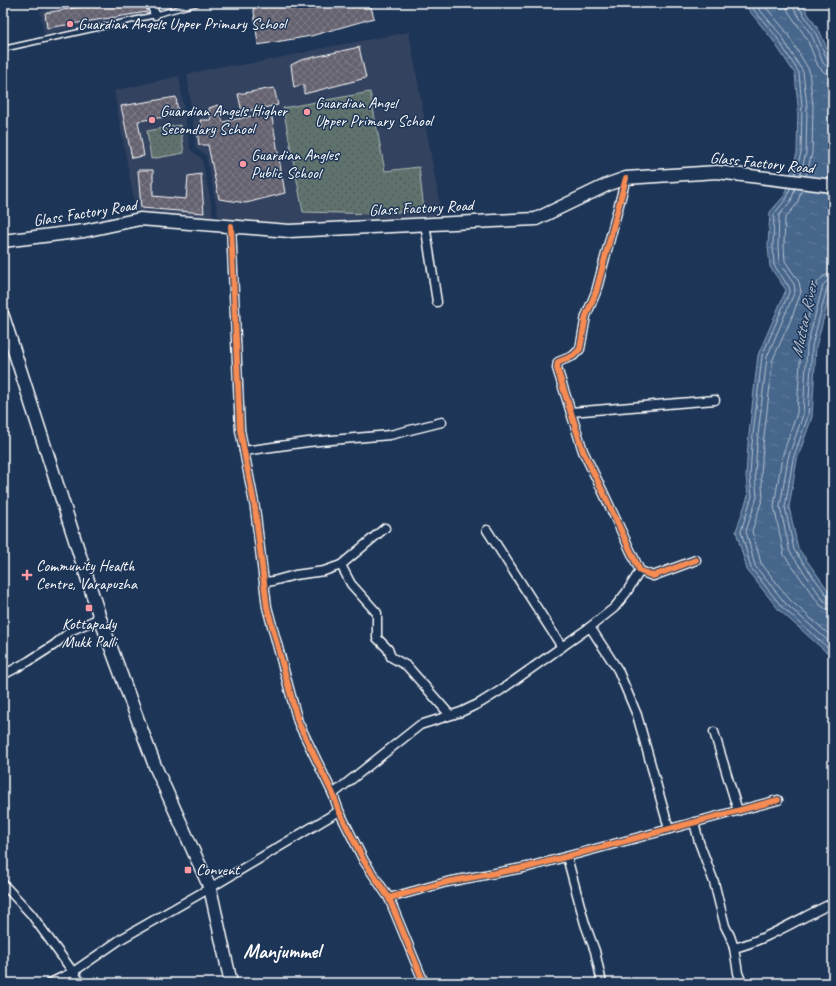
<svg xmlns="http://www.w3.org/2000/svg" width="836" height="986" viewBox="0 0 836 986" font-family="Caveat,sans-serif">
	<defs>
		<pattern id="grass-dots" width="8" height="8" patternUnits="userSpaceOnUse"><rect width="8" height="8" fill="#5e726d"/><path d="M2 2h.1M6 6h.1" fill="none" stroke="#535b59" stroke-width="1.8" stroke-linecap="round"/></pattern>
		<pattern id="water-ripples" width="26" height="14" patternUnits="userSpaceOnUse"><rect width="26" height="14" fill="#46668b"/><path d="M2 4q2-2 4 0t4 0M15 11q2-2 4 0t4 0" fill="none" stroke="#627d9c"/></pattern>
		<pattern id="building-cross-hatch" width="8" height="8" patternUnits="userSpaceOnUse"><rect width="8" height="8" fill="#65626f"/><path d="M0 0l8 8M0 8l8-8" fill="none" stroke="#7c7a85"/></pattern>
	</defs>
	<rect width="100%" height="100%" fill="#1d3557"/>
	<filter id="ink" filterUnits="userSpaceOnUse"><feTurbulence type="fractalNoise" baseFrequency=".025" numOctaves="2"/><feDisplacementMap in="SourceGraphic" scale="8" xChannelSelector="R" yChannelSelector="G"/><feConvolveMatrix kernelMatrix="1 2 1 2 8 2 1 2 1" color-interpolation-filters="sRGB"/></filter>
	<g filter="url(#ink)">
		<g fill="#33425e">
			<path d="M85,3H149L152,13L44,34L40,11Z"/>
			<path d="M409,32L442,217L303,226L219,219L206,155L196,149L187,74L222,66L240,65L265,61L328,47Z"/>
			<path d="M179,76L190,149L202,159L214,219L136,212L114,91Z"/>
		</g>
		<g fill="url(#grass-dots)" stroke="#aeb8b6">
			<path d="M370,92L385,171L419,167L424,210L376,214L303,212L283,108Z"/>
			<path d="M180,125L184,153L151,159L147,131Z"/>
		</g>
		<path fill="url(#water-ripples)" stroke="#90a3b9" d="M743,3H801L820,32L833,63V283L816,347L812,417L797,460L789,507L798,548L833,597V655L825,651L779,610L747,570L736,531L748,496L746,476L748,443L758,355L786,290L770,267L768,246L770,212L784,196L797,153L798,106L795,74L772,39Z"/>
		<g fill="none" stroke-linecap="round" stroke-linejoin="round">
			<g stroke="#b5c2d1" stroke-width="1">
				<path d="M748,3L776,36L799,73L802,106L801,153L795,174"/>
				<path d="M754,3L780,34L803,72L807,106L806,153L800,175"/>
				<path d="M762,3L785,30L809,70L813,106L812,153L806,176"/>
				<path d="M787,3L788,11L807,39L818,66L825,73L833,74"/>
				<path d="M793,3L794,9L812,36L823,63L828,67L833,68"/>
				<path d="M798,3L799,7L816,34L828,61L833,63"/>
				<path d="M790,188L787,198L774,214L773,246L774,265L789,287L790,290L762,356L752,444L750,476L752,496L741,531L751,568L782,607L827,647L833,650"/>
				<path d="M795,189L791,201L779,215L778,246L779,263L794,284L795,291L767,357L757,444L755,475L757,497L746,531L755,566L786,604L833,645"/>
				<path d="M802,189L797,204L785,218L784,246L785,261L799,282L801,292L792,317L773,359L763,445L761,475L763,497L752,531L761,563L790,600L833,638"/>
				<path d="M833,273L824,276L817,283L801,345L797,413L782,457L774,506L784,555L820,605L826,609L833,610"/>
				<path d="M833,279L827,281L823,285L807,346L803,415L788,458L780,507L790,552L824,601L828,603L833,604"/>
				<path d="M833,284L829,285L827,288L812,346L808,416L793,459L785,507L794,550L828,597L833,599"/>
			</g>
		</g>
		<g fill="url(#building-cross-hatch)" stroke="#fff">
			<path d="M104,3H146L147,12L47,28L45,13Z"/>
			<path d="M253,3H370L374,18L311,36L258,45Z"/>
			<path d="M359,47L366,78L304,94V84L294,88L291,65L301,60Z"/>
			<path d="M274,88L278,105L242,112L238,94Z"/>
			<path d="M176,97L178,115L138,121L144,156L132,158L121,106Z"/>
			<path d="M218,105L223,122L271,112L285,193L246,203L219,199L208,145H199L197,128L202,127L200,120H211L209,108Z"/>
			<path d="M138,170H153V196L186,199L188,176L201,174L204,213L141,208Z"/>
		</g>
		<g fill="none" stroke-linecap="round" stroke-linejoin="round">
			<g stroke="#fff" stroke-width="7">
				<path id="lane" d="M3,49L151,16L198,3"/>
			</g>
			<g stroke="#fff" stroke-width="11">
				<g id="street">
					<path d="M151,3L155,15"/>
					<path d="M626,178L596,292L586,316L580,349L573,356L558,362L557,368L583,451L603,492L640,571L653,576L696,560"/>
					<path d="M425,224L437,302"/>
					<path d="M231,226L240,430L255,508L267,607L298,722L333,794L339,811L364,861L389,898L424,983"/>
					<path d="M571,412L715,400"/>
					<path d="M244,451L308,442L390,435L442,422"/>
					<path d="M487,530L562,647"/>
					<path d="M341,565L351,584L377,613V638L388,649L391,657L407,666L450,715"/>
					<path d="M265,582L273,581L295,575L324,571L341,565L385,528"/>
					<path d="M590,627L618,670L637,715L669,829"/>
					<path d="M3,675L29,661L54,645L72,630L100,618"/>
					<path d="M714,732L738,811"/>
					<path d="M333,794L420,725L461,712L480,703L501,690L590,627L614,608L626,593L640,571"/>
					<path d="M694,822L699,842L714,882L725,926L730,936L734,948"/>
					<path d="M567,857L585,924L595,951L602,983"/>
					<path d="M3,884L31,914L81,983"/>
					<path d="M389,898L447,882L528,867L778,800"/>
					<path d="M50,983L73,972L121,939L210,888L339,811"/>
					<path d="M742,983L738,973L734,948C767,940 801,917 833,903"/>
				</g>
			</g>
			<g stroke="#fff" stroke-width="15">
				<g id="secondary">
					<path d="M3,241L84,231L140,219L289,231L536,219L609,184L626,178L717,172L833,186"/>
					<path d="M3,316L100,618L155,766L210,888L231,983"/>
				</g>
			</g>
			<use href="#lane" stroke="#1d3557" stroke-width="4"/>
			<use href="#street" stroke="#1d3557" stroke-width="8"/>
			<use href="#secondary" stroke="#1d3557" stroke-width="12"/>
			<g stroke="#1d3557" stroke-width="8">
				<g id="cycleway">
					<path d="M626,178L596,292L586,316L580,349L573,356L558,362L557,368L583,451L603,492L640,571L653,576L696,560"/>
					<path d="M231,226L240,430L255,508L267,607L298,722L333,794L339,811L364,861L389,898L424,983"/>
					<path d="M389,898L447,882L528,867L778,800"/>
				</g>
			</g>
			<use href="#cycleway" stroke="#f68b52" stroke-width="6"/>
		</g>
	</g>
	<g fill="#ff9aa2" stroke="#1d3557" stroke-width="1.5">
		<circle cx="70" cy="24" r="4"/>
		<circle cx="307" cy="112" r="4"/>
		<circle cx="152" cy="120" r="4"/>
		<circle cx="243" cy="164" r="4"/>
		<path d="M25 569h4v4h4v4h-4v4h-4v-4h-4v-4h4z"/>
		<rect x="85" y="604" width="8" height="8" rx="2"/>
		<rect x="184" y="866" width="8" height="8" rx="2"/>
	</g>
	<g text-anchor="middle" dominant-baseline="central" stroke-width="3" stroke-linejoin="round" paint-order="stroke">
		<g font-size="16" fill="#fff" stroke="#1d3557" text-anchor="start">
			<text x="78" y="24">Guardian Angels Upper Primary School</text>
			<text x="315" y="103">Guardian Angel<tspan x="315" dy="18">Upper Primary School</tspan></text>
			<text x="160" y="111">Guardian Angels Higher<tspan x="160" dy="18">Secondary School</tspan></text>
			<text x="251" y="155">Guardian Angles<tspan x="251" dy="18">Public School</tspan></text>
			<text x="36" y="566">Community Health<tspan x="36" dy="18">Centre, Varapuzha</tspan></text>
			<text x="89" y="624" text-anchor="middle">Kottapady<tspan x="89" dy="18">Mukk Palli</tspan></text>
			<text x="196" y="870">Convent</text>
		</g>
		<g font-size="16" fill="#fff" stroke="#1d3557">
			<text transform="translate(762 163) rotate(6)">Glass Factory Road</text>
			<text transform="translate(421 208) rotate(-3)">Glass Factory Road</text>
			<text transform="translate(85 213) rotate(-9)">Glass Factory Road</text>
		</g>
		<g font-size="17" font-style="italic" fill="#b5c2d1" stroke="#1d3557">
			<text transform="translate(804 320) rotate(-78)">Muttar River</text>
		</g>
		<g font-size="20" font-weight="bold" fill="#fff" stroke="#1d3557">
			<text x="282" y="951">Manjummel</text>
		</g>
	</g>
	<rect width="836" height="986" fill="none" stroke="#1d3557" stroke-width="16"/>
	<rect x="8" y="8" width="820" height="970" fill="none" stroke="#fff" stroke-width="1.5" filter="url(#ink)"/>
</svg>
